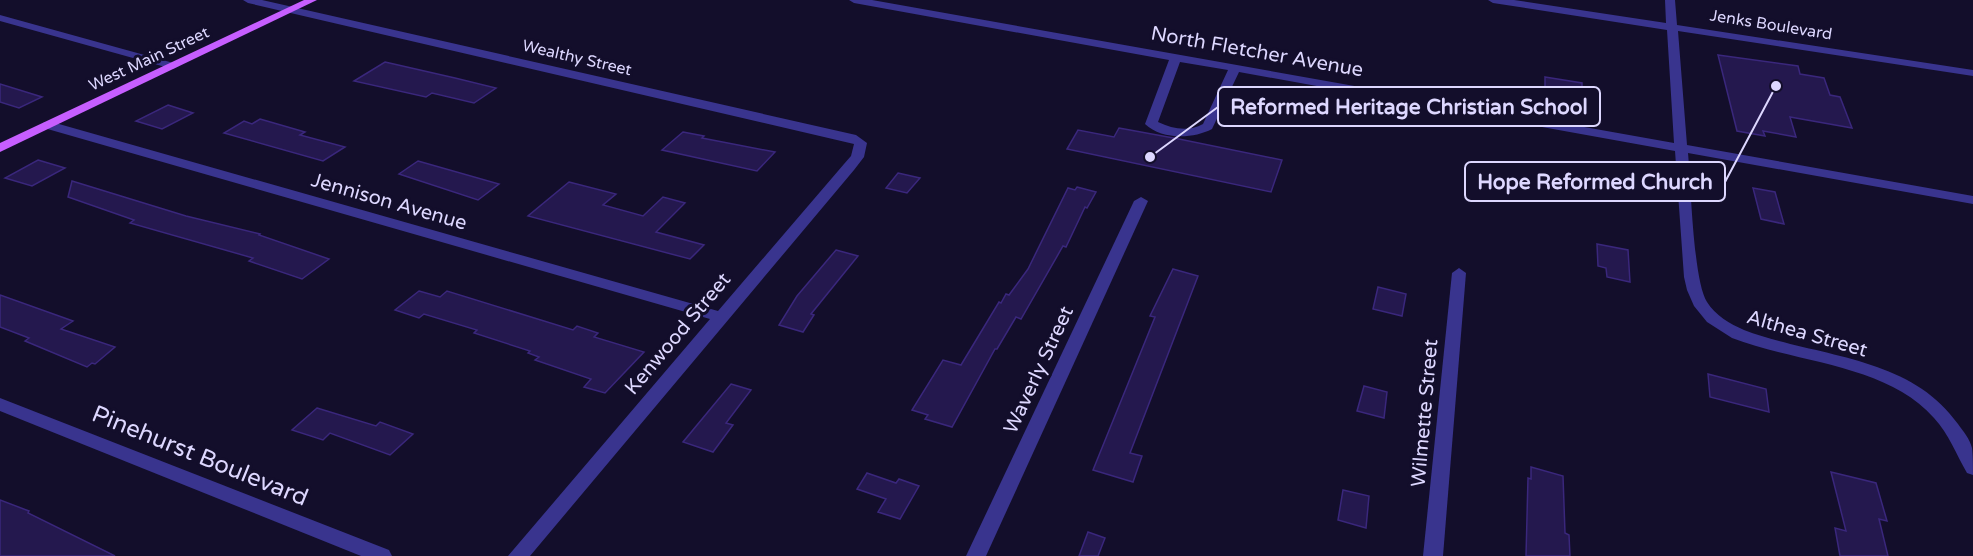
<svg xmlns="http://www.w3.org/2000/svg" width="1973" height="556" viewBox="0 0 1973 556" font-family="'Varela Round',sans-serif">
	<rect width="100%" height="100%" fill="#130e2b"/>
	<g fill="#24184e" stroke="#3a277c" stroke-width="1.5">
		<path d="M1718,55L1798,66L1800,74L1824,78L1830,95L1840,97L1852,128L1790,117L1796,137L1763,131L1765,136L1737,131Z"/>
		<path d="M385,62L455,78L496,88L474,103L432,93L426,97L354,81Z"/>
		<path d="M1545,77L1582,83V101L1545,95Z"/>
		<path d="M0,84L42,97L19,108L0,102Z"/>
		<path d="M168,105L193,113L162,129L136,121Z"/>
		<path d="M260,119L305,132L300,135L345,147L323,161L224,133L244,121L252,124Z"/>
		<path d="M1119,128L1179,139L1282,160L1271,192L1067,149L1078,130L1114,137Z"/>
		<path d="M683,132L704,136L702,138L775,152L757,171L662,150Z"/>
		<path d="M38,160L65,168L32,186L5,178Z"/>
		<path d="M418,161L499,184L478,200L399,174Z"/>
		<path d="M898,173L920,178L907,193L886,188Z"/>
		<path d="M72,181L186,216L260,234L259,235L329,259L302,279L249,261L253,258L130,223L134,220L68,197Z"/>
		<path d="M569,182L616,194L603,205L643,216L663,197L685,203L656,232L704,245L690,259L528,216Z"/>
		<path d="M1077,187L1096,192L1087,208L1085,207L1066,247L1063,246L1021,319L1016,317L997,349H995L952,427L925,419L928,415L912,410L943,360L961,365L999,302L1001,303L1006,294L1009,295L1028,269L1068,188L1075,190Z"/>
		<path d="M1753,188L1775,192L1784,224L1761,219Z"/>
		<path d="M1597,244L1628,250L1630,282L1607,277L1606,268L1598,266Z"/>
		<path d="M836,250L858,256L811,314L814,315L803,332L779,325L797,296Z"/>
		<path d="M1173,269L1198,276L1130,453L1142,456L1133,482L1093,470L1155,317L1150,316Z"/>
		<path d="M1378,287L1406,294L1402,316L1373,309Z"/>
		<path d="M419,291L440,297L447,291L573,330L577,326L598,333L594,337L644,352L605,393L584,387L591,379L535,360L539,357L528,353L530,351L474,333L477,330L424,314L419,318L395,310Z"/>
		<path d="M0,295L73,321L61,329L115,347L95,364L92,363L87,367L25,341L29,338L0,327Z"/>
		<path d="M1708,374L1766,389L1769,412L1710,397Z"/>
		<path d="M731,384L751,390L726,423L733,425L713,452L683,442Z"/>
		<path d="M1364,386L1387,392L1384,418L1357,411Z"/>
		<path d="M317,408L376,426L380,422L413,434L390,455L330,433L323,440L292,430Z"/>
		<path d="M1531,467L1563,476L1565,533L1569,535L1570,556H1526L1528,478L1531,479Z"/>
		<path d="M1831,472L1876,483L1887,521L1879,519L1888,556H1840L1835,528L1846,531Z"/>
		<path d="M867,473L896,483L899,479L919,486L900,519L878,512L886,499L857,489Z"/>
		<path d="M1343,490L1369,496L1366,528L1338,520Z"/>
		<path d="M0,500L29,511L28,513L115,556H0Z"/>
		<path d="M1088,532L1105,538L1098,556H1079Z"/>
	</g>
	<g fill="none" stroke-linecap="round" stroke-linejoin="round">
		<g fill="#39348e" fill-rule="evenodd">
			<path d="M243,0H262L856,135L867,143L864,157L854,170L530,556H508L710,319L44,128L42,125L44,122H52L718,311L844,164L851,156L854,144L248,3Z"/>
			<path d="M849,0H872L1674,143L1667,30L1493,3L1488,0H1514L1666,23L1665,0H1675L1677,25L1973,70V76L1678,31L1687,145L1973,196V204L1688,153C1691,183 1693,280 1707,302C1715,315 1730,324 1744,330C1815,357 1910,355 1958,424C1963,431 1970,439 1972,448C1973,455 1973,467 1973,475L1967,473C1956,454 1949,434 1934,418C1887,364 1796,363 1732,338L1707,322L1694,306L1687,290L1684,277L1675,151L1239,72L1212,129C1193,139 1162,140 1145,124L1169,60L854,3ZM1180,62L1228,70L1203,124C1188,132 1173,129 1158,122Z"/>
			<path d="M0,15L177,64L179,66L173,69L169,68L0,21Z"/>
			<path d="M1141,197L1148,201L986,556H966L1134,201Z"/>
			<path d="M1459,268L1466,273L1443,556H1423L1452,273Z"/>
			<path d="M0,398L389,550L392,556H361L0,411Z"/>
		</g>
		<path fill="#c65eff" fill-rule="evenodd" d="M304,0H317L0,152V143Z"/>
	</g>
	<g text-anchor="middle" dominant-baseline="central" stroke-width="6" stroke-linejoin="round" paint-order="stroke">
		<g font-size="16" fill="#ddd7ff" stroke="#130e2b">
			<text transform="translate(1771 25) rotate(9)">Jenks Boulevard</text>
			<text transform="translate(577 58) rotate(13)">Wealthy Street</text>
			<text transform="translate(149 59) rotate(-25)">West Main Street</text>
		</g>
		<g font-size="20" fill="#ddd7ff" stroke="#130e2b">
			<text transform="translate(1257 52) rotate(10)">North Fletcher Avenue</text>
			<text transform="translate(389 202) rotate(16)">Jennison Avenue</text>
			<text transform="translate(678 334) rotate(-50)">Kenwood Street</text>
			<text transform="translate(1807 334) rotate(16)">Althea Street</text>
			<text transform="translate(1039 370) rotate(-65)">Waverly Street</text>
			<text transform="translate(1425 413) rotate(-85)">Wilmette Street</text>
		</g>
		<g font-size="24" fill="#ddd7ff" stroke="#130e2b">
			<text transform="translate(200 456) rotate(22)">Pinehurst Boulevard</text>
		</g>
	</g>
	<path fill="none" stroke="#ddd7ff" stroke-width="2" d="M1150 157L1218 107M1776 86L1725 182"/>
	<g fill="#ddd7ff" stroke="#130e2b" stroke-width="2">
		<circle cx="1150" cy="157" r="6"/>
		<circle cx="1776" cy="86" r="6"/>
	</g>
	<g fill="#130e2b" stroke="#ddd7ff" stroke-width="2">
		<rect x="1218" y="87" width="382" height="39" rx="6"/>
		<rect x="1465" y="162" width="260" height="39" rx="6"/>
	</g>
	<g font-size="21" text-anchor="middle" font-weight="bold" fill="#ddd7ff">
		<text x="1409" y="114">Reformed Heritage Christian School</text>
		<text x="1595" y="189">Hope Reformed Church</text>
	</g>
</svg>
